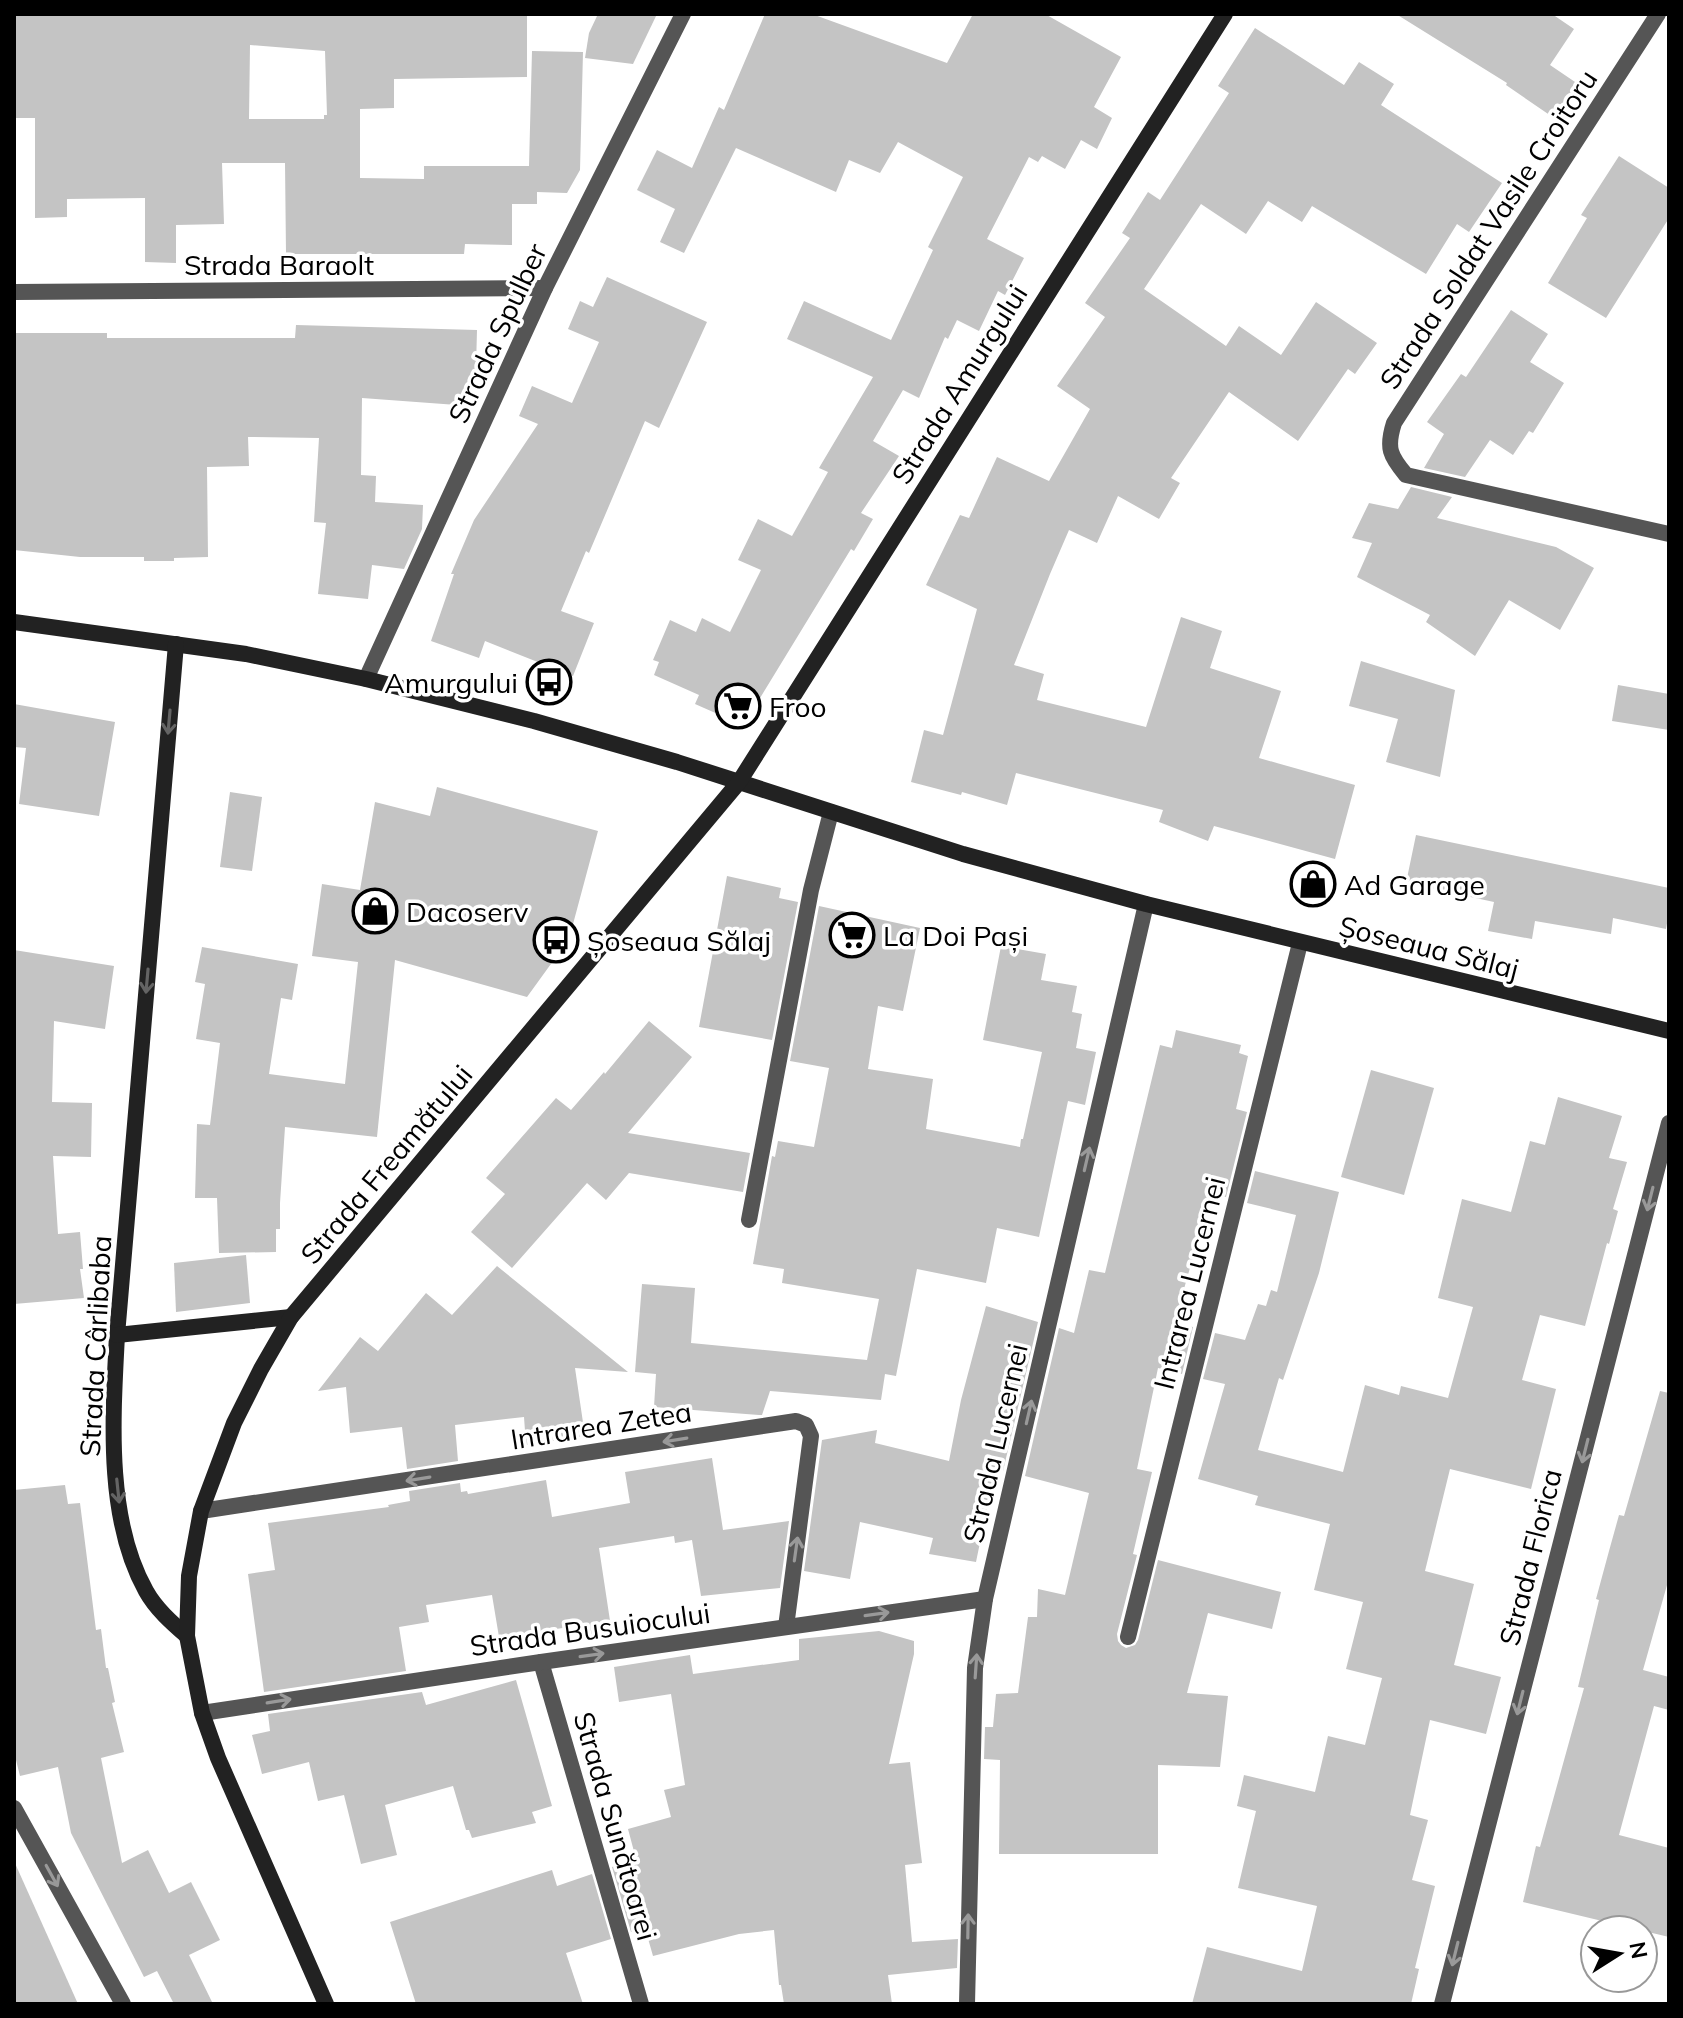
<svg xmlns="http://www.w3.org/2000/svg" width="1683" height="2018" viewBox="0 0 1683 2018" font-family="Mulish,sans-serif">
	<rect width="100%" height="100%" fill="#fff"/>
	<g fill="#c4c4c4" fill-rule="evenodd">
		<path d="M14,14H527V77L394,79V108L360,109V178L424,179V166H529L532,51L583,52L580,170L567,193L537,192V204H512V245L465,244L464,254H286L285,163H222L224,224L176,225V263L145,262V198L67,199V217L35,218V118H14ZM250,45L325,51L327,115H324V119H249Z"/>
		<path d="M598,14H657L633,64L585,58L589,33Z"/>
		<path d="M765,14H812L947,63L973,14H1045L1121,57L1094,107L1112,118L1097,149L1081,140L1065,169L1042,156L1038,162L1029,157L987,239L1024,258L1005,295L998,291L979,331L957,320L948,339L945,337L919,398L903,390L873,441L899,456L861,513L873,519L854,551L851,549L749,716L729,719L695,704L699,695L654,675L659,662L653,660L670,620L696,632L702,618L730,632L761,570L738,560L758,519L792,536L828,472L819,468L873,377L787,339L804,301L891,340L933,250L928,247L963,177L898,142L880,173L849,160L836,192L736,148L684,253L660,242L675,209L637,190L657,150L692,168L719,107L724,110Z"/>
		<path d="M1396,14H1552L1574,29L1550,65L1578,84L1554,118L1506,85L1507,83Z"/>
		<path d="M1255,28L1344,85L1359,62L1394,84L1381,105L1502,183L1469,232L1457,224L1426,274L1312,206L1302,222L1268,201L1246,234L1201,204L1144,289L1226,346L1239,326L1281,355L1316,302L1377,343L1355,374L1348,369L1298,441L1229,392L1171,478L1180,483L1159,519L1118,496L1097,543L1069,530L1050,574L1014,665L1044,674L1037,700L1146,727L1181,617L1222,631L1210,668L1281,691L1259,758L1355,785L1335,859L1214,826L1208,841L1159,822L1163,810L1016,773L1007,805L962,792L961,795L911,782L924,730L943,735L977,609L926,585L960,515L969,518L997,457L1049,481L1090,409L1057,386L1105,317L1085,303L1130,238L1122,233L1148,192L1160,200L1229,93L1218,86Z"/>
		<path d="M1619,156L1669,188V218L1606,318L1548,283L1587,218L1581,215Z"/>
		<path d="M607,277L707,322L659,428L645,421L589,553L586,551L561,611L594,623L573,676L485,641L479,658L431,641L454,574H451L474,520L538,424L519,416L532,386L572,403L599,342L568,329L580,301L593,307Z"/>
		<path d="M1511,310L1548,334L1530,362L1564,383L1533,433L1529,431L1513,455L1490,440L1465,477L1424,468L1444,434L1427,422L1461,374L1466,377Z"/>
		<path d="M296,325L477,330L476,368L457,405L362,398L361,475L376,476L375,502L423,505L422,529L404,569L372,565L368,599L318,594L326,523L314,522L319,438L248,437L249,466L207,467L208,557L174,558V561H144V557H80L14,550V333H107V338H295Z"/>
		<path d="M1411,487L1452,497L1437,518L1556,547L1594,568L1560,630L1509,600L1475,656L1426,622L1430,615L1357,577L1372,543L1352,538L1369,503L1398,509Z"/>
		<path d="M1361,661L1455,690L1440,777L1386,762L1398,719L1349,706Z"/>
		<path d="M1618,685L1669,694V730L1612,721Z"/>
		<path d="M14,704L115,722L99,816L19,804L26,748L14,747Z"/>
		<path d="M437,787L598,831L569,939L527,997L395,960L377,1137L285,1127L280,1203V1229H276V1252L219,1253L217,1198H195L197,1124L210,1125L220,1043L196,1039L205,984L195,982L202,947L298,964L292,1000L281,998L269,1074L345,1084L358,962L312,956L322,884L360,890L375,802L430,816Z"/>
		<path d="M230,792L262,797L252,871L220,867Z"/>
		<path d="M1416,835L1669,888V912L1666,929L1613,918L1611,934L1535,921L1532,939L1488,931L1494,902L1406,883Z"/>
		<path d="M727,876L781,888L779,898L798,902L772,1040L699,1027Z"/>
		<path d="M819,906L920,928L903,1011L878,1006L868,1069L933,1079L926,1129L1020,1147L1021,1139H1023L1042,1052L983,1040L1001,946L1046,954L1041,980L1077,986L1072,1012L1082,1014L1076,1048L1096,1052L1085,1105L1068,1101L1039,1237L997,1228L986,1283L917,1269L896,1376L885,1374L881,1400L770,1391L762,1415H759L654,1407L656,1374L635,1372L642,1284L695,1288L691,1343L867,1360L879,1299L782,1283L784,1269L753,1264L772,1156L775,1157L778,1141L814,1147L829,1068L790,1061Z"/>
		<path d="M14,950L114,966L105,1029L54,1021L52,1102L92,1103L91,1157L53,1156L58,1234L80,1232L83,1269H80L84,1298L14,1304Z"/>
		<path d="M649,1021L692,1057L628,1133L750,1153L743,1192L629,1173L606,1200L587,1183L512,1268L471,1232L505,1194L486,1178L556,1098L571,1110L604,1072L605,1074Z"/>
		<path d="M1176,1030L1241,1045L1239,1053L1248,1056L1236,1109L1247,1112L1226,1197L1211,1194L1178,1310L1175,1323L1193,1327L1182,1374L1158,1368L1137,1469L1152,1472L1133,1554L1137,1555L1117,1634L1118,1641L1121,1645L1126,1648L1135,1645L1138,1640L1158,1560L1281,1592L1272,1629L1208,1613L1187,1693L1228,1696L1220,1767L1158,1765V1854H999L1000,1760L984,1759L985,1727H993L996,1694L1018,1693L1028,1617H1037L1038,1589L1065,1595L1089,1493L1025,1476L1059,1328L1074,1333L1089,1270L1105,1273L1160,1045L1172,1048Z"/>
		<path d="M1371,1070L1434,1088L1404,1195L1341,1177Z"/>
		<path d="M1558,1097L1622,1116L1609,1158L1627,1162L1613,1209L1618,1211L1609,1244L1607,1243L1585,1326L1540,1315L1522,1380L1556,1389L1531,1489L1450,1469L1425,1571L1474,1584L1454,1665L1501,1677L1486,1734L1430,1720L1410,1815L1428,1820L1412,1880L1435,1886L1415,1968L1419,1969L1411,2004H1192L1207,1947L1302,1971L1317,1906L1238,1888L1256,1811L1237,1806L1244,1775L1315,1792L1328,1736L1365,1745L1382,1678L1346,1669L1363,1602L1314,1590L1330,1524L1255,1505L1258,1496L1198,1479L1225,1384L1203,1379L1215,1333L1245,1340L1258,1304L1266,1306L1271,1290L1277,1292L1296,1215L1247,1203L1255,1171L1339,1192L1319,1273L1283,1380L1279,1378L1258,1450L1343,1472L1365,1385L1399,1395L1401,1386L1448,1398L1473,1307L1438,1298L1462,1199L1511,1212L1530,1141L1545,1145Z"/>
		<path d="M246,1255L250,1303L176,1312L174,1263Z"/>
		<path d="M497,1266L628,1372L575,1368L585,1436L526,1445L524,1417L455,1425L458,1461L407,1469L402,1427L350,1433L346,1387L318,1391L360,1337L378,1351L426,1293L452,1315Z"/>
		<path d="M986,1306L1038,1322L1003,1471L996,1469L992,1494H990L976,1562L929,1554L933,1538L860,1522L850,1579L804,1571L822,1440L877,1430L875,1443L949,1461L961,1400Z"/>
		<path d="M1660,1391L1669,1393V1578L1643,1670L1669,1677V1710L1654,1706L1619,1835L1669,1848V1937L1523,1902L1536,1846L1540,1847L1584,1688L1578,1687L1599,1600L1596,1599L1609,1551L1619,1515L1624,1516Z"/>
		<path d="M712,1458L723,1530L789,1521L780,1588L701,1596L692,1540L675,1543L674,1536L599,1548L612,1634L579,1639L577,1626L499,1637L492,1595L426,1605L429,1622L399,1627L406,1671L264,1692L248,1574L275,1570L268,1523L389,1507L388,1505L410,1501L409,1491L460,1483L461,1492L467,1491L468,1494L546,1480L552,1517L630,1503L625,1472Z"/>
		<path d="M65,1485L68,1504L80,1503L96,1630L101,1629L106,1668H108L115,1702L112,1703L124,1752L101,1758L122,1863L148,1850L169,1893L191,1882L220,1940L189,1955L213,2004H174L157,1971L144,1977L71,1833L58,1767L20,1776L14,1752V1490Z"/>
		<path d="M879,1631L914,1641V1654L889,1764L910,1762L922,1863L905,1865L912,1942L958,1939L957,1968L888,1975L892,2004H784L781,1985H779L774,1930L739,1934L653,1956L645,1928L631,1932L612,1867L636,1859L628,1829L671,1817L664,1790L685,1785L671,1694L619,1702L614,1667L690,1655L693,1674L799,1660V1639Z"/>
		<path d="M516,1680L552,1806L532,1812L536,1823L472,1838L469,1830H466L453,1786L385,1805L397,1855L361,1864L344,1795L318,1801L309,1762L262,1774L252,1735L270,1731L268,1714L422,1692L426,1705Z"/>
		<path d="M14,1861L53,1948L78,2004H14Z"/>
		<path d="M552,1870L557,1886L592,1874L611,1939L566,1953L583,2004H416L390,1922Z"/>
	</g>
	<g fill="none" stroke-linecap="round" stroke-linejoin="round">
		<g stroke="#555" stroke-width="16">
			<path d="M1658,14L1394,423C1386,448 1390,456 1406,475L1669,534"/>
			<path d="M14,292L545,288"/>
			<path d="M366,679L545,288L683,14"/>
			<path d="M749,1220L811,890L831,812"/>
			<path d="M201,1511L796,1421L806,1425L811,1436L786,1627"/>
			<path d="M1128,1637L1300,943"/>
			<path d="M541,1662L641,2004"/>
			<path d="M202,1713L541,1662L985,1599"/>
			<path d="M14,1808L123,2004"/>
			<path d="M967,2004L975,1668L985,1599L1146,904"/>
			<path d="M1442,2004L1669,1123"/>
		</g>
		<g stroke="#222" stroke-width="16">
			<path d="M14,622L246,654L366,679L534,721L677,762L963,854L1146,904L1669,1031"/>
			<path d="M176,644L117,1335C113,1415 105,1518 146,1591C156,1609 172,1623 187,1636"/>
			<path d="M117,1335L291,1317"/>
			<path d="M326,2004L218,1758L202,1713L187,1636L189,1576L201,1511L234,1423L261,1369L291,1317L739,782L1225,14"/>
		</g>
	</g>
	<defs><path id="oneway-shaft" d="M-6 0H5M1.5-3L5.5 0L1.5 3" fill="none" stroke-width="1.6" stroke-linecap="round" stroke-linejoin="round" transform="scale(2)"/></defs>
	<g stroke="#646464">
		<use href="#oneway-shaft" transform="translate(169 722) rotate(95)"/>
		<use href="#oneway-shaft" transform="translate(147 981) rotate(95)"/>
		<use href="#oneway-shaft" transform="translate(118 1491) rotate(84)"/>
	</g>
	<g stroke="#999">
		<use href="#oneway-shaft" transform="translate(1087 1159) rotate(-77)"/>
		<use href="#oneway-shaft" transform="translate(1650 1199) rotate(104)"/>
		<use href="#oneway-shaft" transform="translate(1029 1412) rotate(-77)"/>
		<use href="#oneway-shaft" transform="translate(675 1440) rotate(171)"/>
		<use href="#oneway-shaft" transform="translate(1585 1451) rotate(104)"/>
		<use href="#oneway-shaft" transform="translate(418 1479) rotate(171)"/>
		<use href="#oneway-shaft" transform="translate(796 1549) rotate(-82)"/>
		<use href="#oneway-shaft" transform="translate(877 1614) rotate(-8)"/>
		<use href="#oneway-shaft" transform="translate(592 1655) rotate(-8)"/>
		<use href="#oneway-shaft" transform="translate(976 1666) rotate(-86)"/>
		<use href="#oneway-shaft" transform="translate(279 1701) rotate(-9)"/>
		<use href="#oneway-shaft" transform="translate(1520 1703) rotate(104)"/>
		<use href="#oneway-shaft" transform="translate(52 1876) rotate(61)"/>
		<use href="#oneway-shaft" transform="translate(968 1926) rotate(-89)"/>
		<use href="#oneway-shaft" transform="translate(1455 1954) rotate(104)"/>
	</g>
	<defs>
		<g id="bus-ring" transform="scale(2.3)"><circle r="9.5" fill="#fff" stroke="#000" stroke-width="1.5"/><path d="M-5-6H5V4H4V6H2V4H-2V6H-4V4H-5ZM-3.5-4V0h7V-4ZM-3.5 1.2v1.5H-2V1.2ZM2 1.2v1.5H3.5V1.2Z" fill="#000"/></g>
		<g id="supermarket-ring" transform="scale(2.3)"><circle r="9.5" fill="#fff" stroke="#000" stroke-width="1.5"/><path d="M-6-5.5h2.5l.6 2H6L4.5 2H-2.5L-4.4-4H-6ZM-1.5 3.2a1.3 1.3 0 1 0 .1 0ZM3 3.2a1.3 1.3 0 1 0 .1 0Z" fill="#000"/></g>
		<g id="shop-ring" transform="scale(2.3)"><circle r="9.5" fill="#fff" stroke="#000" stroke-width="1.5"/><path d="M-5-2.5h2.3a2.7 3.5 0 0 1 5.4 0H5L5.5 6h-11ZM-1.5-2.5h3a1.5 2.3 0 0 0-3 0Z" fill="#000"/></g>
	</defs>
	<g fill-rule="evenodd">
		<use href="#bus-ring" x="549" y="682"/>
		<use href="#supermarket-ring" x="738" y="706"/>
		<use href="#shop-ring" x="1313" y="884"/>
		<use href="#shop-ring" x="375" y="911"/>
		<use href="#supermarket-ring" x="852" y="935"/>
		<use href="#bus-ring" x="556" y="940"/>
	</g>
	<g text-anchor="middle" dominant-baseline="central" stroke-width="7" stroke-linejoin="round" paint-order="stroke">
		<g font-size="28" fill="#000" stroke="#fff">
			<text transform="translate(1488 229) rotate(-57)">Strada Soldat Vasile Croitoru</text>
			<text x="279" y="264">Strada Baraolt</text>
			<text transform="translate(497 333) rotate(-65)">Strada Spulber</text>
			<text transform="translate(959 384) rotate(-58)">Strada Amurgului</text>
			<text transform="translate(1429 947) rotate(14)">Șoseaua Sălaj</text>
			<text transform="translate(386 1164) rotate(-50)">Strada Freamătului</text>
			<text transform="translate(1189 1283) rotate(-76)">Intrarea Lucernei</text>
			<text transform="translate(95 1346) rotate(-87)">Strada Cârlibaba</text>
			<text transform="translate(601 1425) rotate(-9)">Intrarea Zetea</text>
			<text transform="translate(995 1443) rotate(-77)">Strada Lucernei</text>
			<text transform="translate(1530 1557) rotate(-76)">Strada Florica</text>
			<text transform="translate(590 1629) rotate(-8)">Strada Busuiocului</text>
			<text transform="translate(616 1826) rotate(74)">Strada Sunătoarei</text>
		</g>
		<g font-size="28" fill="#000" stroke="#fff" text-anchor="start">
			<text x="518" y="682" text-anchor="end">Amurgului</text>
			<text x="769" y="706">Froo</text>
			<text x="1344" y="884">Ad Garage</text>
			<text x="406" y="911">Dacoserv</text>
			<text x="883" y="935">La Doi Pași</text>
			<text x="587" y="940">Șoseaua Sălaj</text>
		</g>
	</g>
	<rect width="1683" height="2018" fill="none" stroke="#000000" stroke-width="32"/>
	<g transform="translate(1619 1954) rotate(79)"><circle r="38" fill="#ffffff" stroke="#999999" stroke-width="2"/>
	<path d="M0-6L14 30L0 20L-14 30Z" fill="#000000"/>
	<text y="-12" font-size="22" font-weight="bold" text-anchor="middle" fill="#000000">N</text>
	</g>
</svg>
